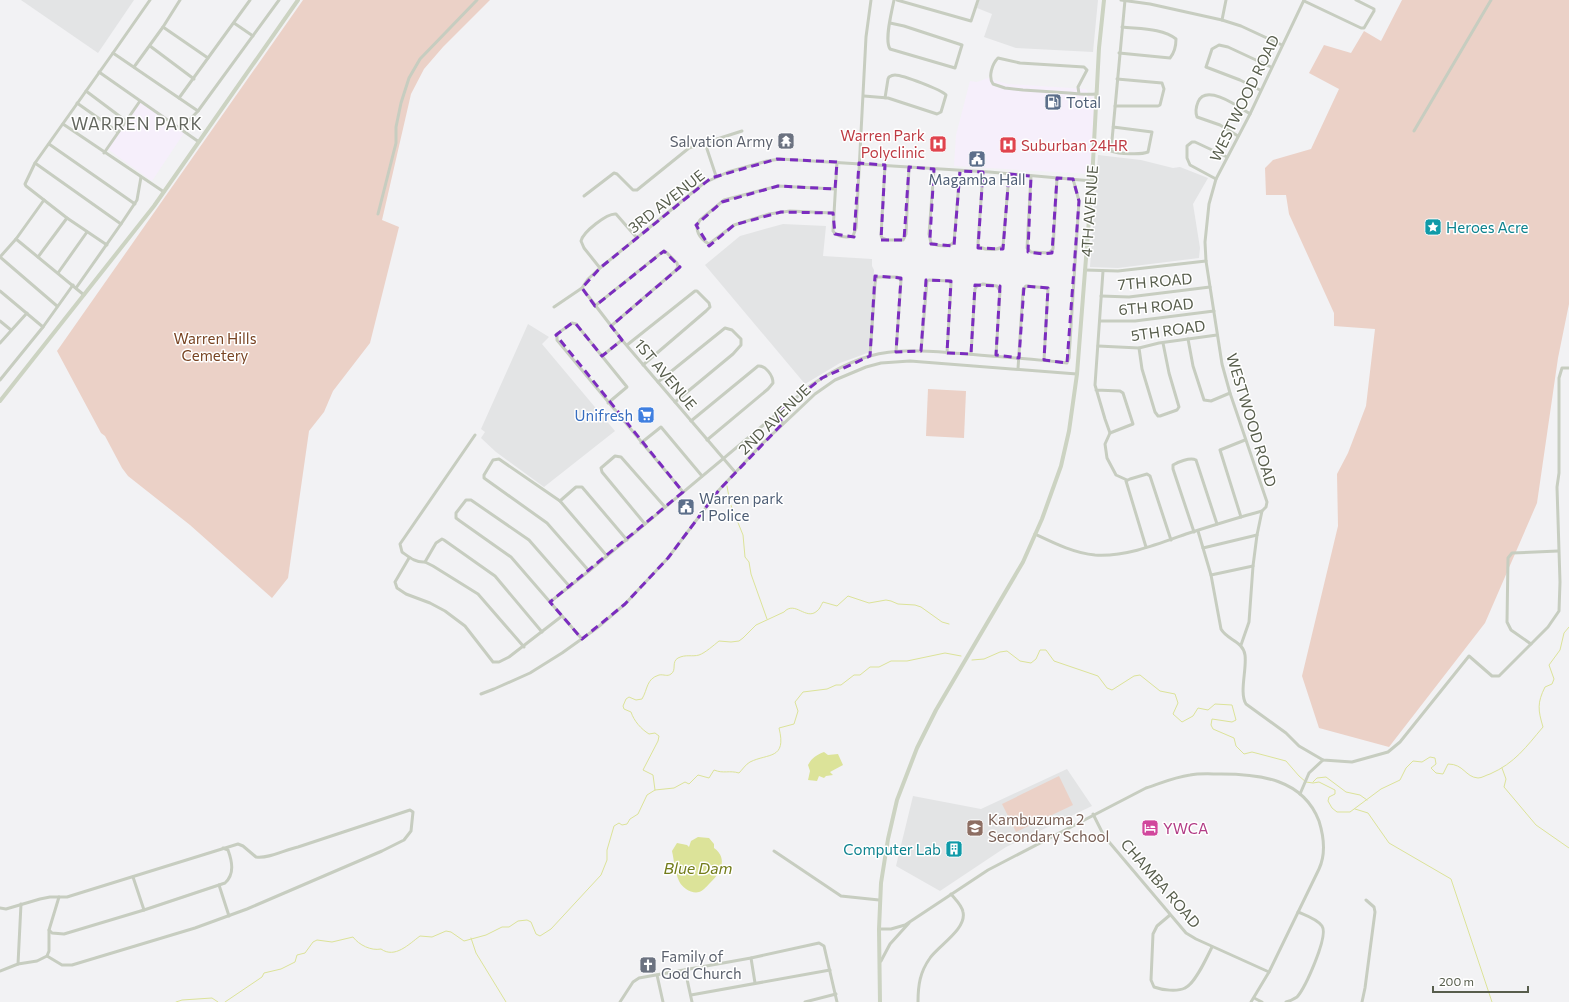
<svg xmlns="http://www.w3.org/2000/svg" width="1569" height="1002" viewBox="0 0 1569 1002" font-family="Commissioner,sans-serif">
	<rect width="100%" height="100%" fill="#f2f2f4"/>
	<g fill="#f6effb">
		<path d="M988,78L1007,84L1086,89L1091,97L1095,98L1090,174L954,166L956,135L970,81L977,82Z"/>
		<path d="M140,99L186,130L152,181L106,148Z"/>
	</g>
	<g fill="#e3e4e5">
		<path d="M21,0H134L98,53Z"/>
		<path d="M979,0H1098L1093,52L1016,48L984,37L992,14L977,8Z"/>
		<path d="M1098,155L1141,160L1173,168L1180,167L1208,178L1193,204L1200,248L1199,258L1118,268L1090,267Z"/>
		<path d="M783,224L826,226L823,256L872,259V266L874,270L870,352L840,363L805,384L705,265L740,236Z"/>
		<path d="M528,324L549,337L542,344L615,431L544,487L496,452L481,438L485,432L481,429Z"/>
		<path d="M1067,769L1092,806L1006,847L940,891L896,866L913,796L981,809Z"/>
	</g>
	<g fill="#ebd1c7">
		<path d="M303,0H490L443,47L424,69L411,94L382,220L399,227L370,343L333,391L324,412L309,431L288,578L272,598L190,525L128,476L122,468L105,436L101,433L57,351Z"/>
		<path d="M1402,0H1569V304L1558,358L1537,503L1485,623L1389,747L1319,728L1302,676L1338,526L1337,474L1348,453L1366,406L1375,329L1334,326V313L1289,214L1286,195H1266L1265,168L1273,160L1311,149L1339,89L1309,73L1324,45L1351,53L1364,31L1381,41Z"/>
		<path d="M928,389L966,391L964,438L926,436Z"/>
		<path d="M1059,776L1073,805L1016,832L1002,804Z"/>
	</g>
	<g fill="#dce399">
		<path d="M824,752L828,755L838,754L843,765L830,772L833,775L826,776L824,778L819,776L817,781L808,780L810,771L808,765C812,758 816,755 824,752Z"/>
		<path d="M698,837L709,838L714,844V848C729,859 720,874 709,884C706,887 703,891 699,892C692,894 682,888 679,881C675,872 674,860 672,851L677,843L687,845L689,847L691,841Z"/>
	</g>
	<g fill="none" stroke-linecap="round" stroke-linejoin="round">
		<g stroke="#dce399" stroke-width="1">
			<path d="M727,486L730,503L743,535L745,557L749,562L751,574L767,619"/>
			<path d="M972,660L984,659L1000,652L1007,651L1020,661L1031,663L1036,659L1040,650H1046L1054,661L1098,676L1107,688L1112,690L1134,676L1140,675L1160,691L1175,694L1178,703L1173,714L1182,722L1193,716L1198,708L1208,710L1215,704L1232,705L1236,720L1232,722L1212,719L1211,725L1213,729L1234,738L1236,746L1244,754L1252,752L1286,761L1299,776L1306,782L1313,783L1319,782L1335,790V794L1329,797L1328,801L1332,808L1337,812H1350L1381,789L1400,780L1406,768L1413,761L1422,762L1430,757L1435,758L1436,764L1431,768L1436,773L1443,774L1448,764C1464,764 1465,777 1478,778C1482,778 1486,775 1490,774C1515,763 1526,747 1543,727C1538,710 1537,703 1545,687L1552,684L1554,679L1549,665L1560,650L1564,633L1569,627"/>
			<path d="M1502,768L1506,779L1504,787L1536,825L1569,848"/>
			<path d="M1313,782L1317,778L1326,777L1346,792L1360,795L1367,800"/>
			<path d="M655,790L653,775L643,770L658,741L659,736L655,733L649,734C641,729 634,721 631,712L624,709L623,706L626,699L629,697L636,700L642,699C648,689 646,679 659,675C664,674 667,677 671,674C677,670 671,662 678,658C686,654 692,657 699,655C705,653 714,645 719,641L731,642L739,641L743,638L756,625L784,612C795,600 806,621 817,611C820,609 821,605 823,602L837,606L848,596L869,603L886,600L891,601L898,604L915,605L921,607L942,622L949,624"/>
			<path d="M1355,809L1368,813L1389,843L1451,879L1492,1002"/>
			<path d="M471,938L476,953L506,1002"/>
			<path d="M176,1002L182,1000L212,998L218,1002"/>
			<path d="M225,1002L262,977L264,973L281,969L295,962L297,955L305,953L313,942L317,940L332,942L353,937C359,945 371,951 381,949C395,959 409,944 420,936L432,937L446,931L451,932L464,941L486,935L502,927H509L518,921L527,920L531,922L536,934L540,936L551,929L601,875L607,860V850L614,826L619,823L622,825L627,824L630,819L638,814L647,795L655,790L674,788L685,782L689,784L698,775L709,778L714,770C724,774 729,770 739,773C742,770 746,764 750,762C768,753 787,760 779,728L794,724L798,711L795,702L803,692L827,689L836,685H841L854,675H860L870,667H879L891,661H907L945,653L961,656"/>
		</g>
		<g stroke="#c7cdc0" stroke-width="3">
			<path d="M150,0L113,53L198,111"/>
			<path d="M897,0L971,21L978,0"/>
			<path d="M1121,0L1150,4L1222,20L1241,26L1282,45"/>
			<path d="M1304,1L1361,28H1364L1374,11V9L1356,0"/>
			<path d="M1222,20L1226,0"/>
			<path d="M234,23L253,36"/>
			<path d="M890,23L904,26L962,45L955,68L890,49C884,40 892,11 894,0"/>
			<path d="M163,27L208,58"/>
			<path d="M150,46L194,79"/>
			<path d="M1119,53L1170,58C1175,52 1176,46 1176,39C1163,28 1139,29 1122,27"/>
			<path d="M134,67L163,27L180,0"/>
			<path d="M99,72L199,142"/>
			<path d="M1260,90L1240,80L1206,67L1212,49L1219,45L1228,47L1271,67"/>
			<path d="M86,91L126,121"/>
			<path d="M1079,94L1078,87L1087,70L1084,67L1020,63L998,58C992,64 988,77 993,84L1005,88L1023,90L1069,93C1078,94 1087,95 1096,94"/>
			<path d="M864,96L888,98L937,114L941,112L946,95C942,90 903,75 895,75C892,75 892,75 889,77L888,79L885,98"/>
			<path d="M179,98L250,0"/>
			<path d="M77,103L118,132"/>
			<path d="M1115,106H1158L1160,105L1164,89L1162,83L1117,79"/>
			<path d="M63,124L164,192"/>
			<path d="M1113,127L1152,132L1148,152C1141,155 1119,154 1111,151L1125,0"/>
			<path d="M181,129L198,111L279,0"/>
			<path d="M1414,131L1491,0"/>
			<path d="M1238,136L1220,125L1197,117C1195,112 1196,107 1198,102C1206,83 1239,107 1250,114"/>
			<path d="M705,143L716,176"/>
			<path d="M49,144L135,204"/>
			<path d="M104,153L140,101"/>
			<path d="M837,162L833,231C837,237 846,238 853,236L856,228L866,37L871,0"/>
			<path d="M35,163L121,224L137,200L141,177"/>
			<path d="M885,165L881,235L882,238L887,240H903L906,234L909,167"/>
			<path d="M934,169L929,234L931,243C938,246 949,248 954,242L960,171"/>
			<path d="M983,172L978,243L979,247C986,250 997,251 1003,246L1009,174"/>
			<path d="M1031,176L1027,248L1031,252L1049,253L1053,249L1057,178"/>
			<path d="M1216,179L1190,165L1187,158V146L1192,142H1195L1227,157"/>
			<path d="M584,196L614,173L617,174L633,190H637L689,148L742,131"/>
			<path d="M833,213L790,211L769,214L734,225L709,244C700,239 693,229 700,220L724,200L778,186L835,189"/>
			<path d="M378,214L396,143V127L401,103L409,78L420,59L477,0"/>
			<path d="M16,239L84,295"/>
			<path d="M107,245L67,218L26,186L25,184L35,163L113,53"/>
			<path d="M0,257L57,306"/>
			<path d="M0,257L16,239L44,200"/>
			<path d="M38,257L67,218"/>
			<path d="M600,268L584,248L581,241C583,232 607,213 616,214L637,238"/>
			<path d="M1085,270L1118,271L1206,261"/>
			<path d="M58,273L87,232"/>
			<path d="M76,288L121,224"/>
			<path d="M582,288L622,340L735,472"/>
			<path d="M0,291L43,327"/>
			<path d="M1101,296L1129,297L1210,287"/>
			<path d="M595,306L661,253L666,252L677,263L678,267L675,271L611,326"/>
			<path d="M554,307L582,288L588,279L600,268L704,183L728,172L767,161L780,159L989,172L1092,181"/>
			<path d="M0,321L11,330"/>
			<path d="M1100,321H1135L1214,311"/>
			<path d="M1188,339L1193,366L1204,400L1211,401L1230,393"/>
			<path d="M0,343L27,313"/>
			<path d="M627,345L695,291H697L709,303L710,307L706,311L643,365"/>
			<path d="M1098,346L1139,348L1159,343L1217,335"/>
			<path d="M1139,348L1142,369L1155,412L1158,416H1160L1177,410L1179,407L1169,373L1163,343"/>
			<path d="M921,351L927,281L929,280L949,281L951,284L947,353"/>
			<path d="M971,354L975,289L977,286L983,284L997,286L1000,291L996,355"/>
			<path d="M602,356L622,340"/>
			<path d="M870,356L875,284L876,278L878,277H897L901,280L896,352"/>
			<path d="M1018,369L1023,290L1026,286L1048,288L1044,360"/>
			<path d="M0,380L43,327L73,285"/>
			<path d="M658,382L725,328L732,330L741,339V345L733,354L675,402"/>
			<path d="M1096,390L1120,391L1123,393L1133,424L1110,433L1105,419L1095,385L1103,271"/>
			<path d="M608,403L627,387L576,324L572,323L557,334V340L683,492"/>
			<path d="M776,415L783,423"/>
			<path d="M691,421L758,366C765,365 773,375 773,383L768,389L707,440"/>
			<path d="M1110,433L1105,444L1107,458L1116,475L1127,480"/>
			<path d="M641,443L661,427L702,476"/>
			<path d="M560,501L576,487H582L627,540"/>
			<path d="M1241,517L1220,450L1245,440"/>
			<path d="M645,524L602,472L601,468L615,456L621,457L665,507"/>
			<path d="M1198,531L1211,575L1221,629C1227,640 1243,641 1245,655C1247,669 1239,693 1246,704L1286,733L1299,746L1323,760L1352,762L1388,752L1400,742L1469,656L1492,676H1499L1548,627L1559,611L1560,582L1557,487L1559,473V378L1562,368H1569"/>
			<path d="M1194,532L1173,469V465C1178,462 1190,457 1196,460L1217,524"/>
			<path d="M1035,534C1054,543 1074,553 1095,555C1126,557 1158,544 1186,534C1211,526 1236,518 1262,511L1266,507L1267,502L1230,393L1222,364L1206,261L1205,242L1209,204L1216,179L1250,114L1304,0"/>
			<path d="M1146,547L1126,481L1130,479L1147,474L1150,476L1171,540"/>
			<path d="M1203,548L1257,535"/>
			<path d="M409,558L395,582L397,588L406,594L430,603L445,611L465,626L493,662H499L509,657L562,616"/>
			<path d="M425,562C416,563 409,557 402,552L400,544L475,435"/>
			<path d="M589,571L547,523L484,478V475L493,460L499,459L560,501L607,556"/>
			<path d="M1211,575L1253,566"/>
			<path d="M570,587L529,540L471,500H466L456,513V518L460,521L511,557L582,639"/>
			<path d="M550,602L589,571L810,386C829,373 848,362 870,356C901,347 935,352 967,354C1000,357 1034,359 1067,363L1069,358L1079,201L1073,179"/>
			<path d="M1531,644L1511,630L1507,622L1508,558L1512,553L1558,551"/>
			<path d="M1241,645L1249,622L1253,566L1257,535L1262,511"/>
			<path d="M524,647L478,594L433,566L425,562L436,543L442,539L444,540L495,576L542,632"/>
			<path d="M481,694L494,689L530,673L562,653L597,628L625,604L668,558L719,490L761,445L815,394L835,380L866,367L881,363L910,361L1077,374"/>
			<path d="M1300,794L1309,773L1323,760"/>
			<path d="M1093,814L1104,836L1186,933L1196,939L1269,972"/>
			<path d="M774,851L841,896L879,900"/>
			<path d="M133,877L144,910"/>
			<path d="M219,885L229,916"/>
			<path d="M59,897L49,930L52,933L64,934L144,910L225,883C235,874 232,861 228,850L223,848"/>
			<path d="M0,908L6,909L40,899L50,897H67L238,844L243,846L256,857C269,859 284,850 298,847L410,810L413,812L411,831L404,840L382,851L247,909L195,928L72,965H62L47,956"/>
			<path d="M1170,915L1157,926L1153,934L1151,980L1154,987C1162,990 1177,992 1185,988C1195,984 1207,957 1212,947"/>
			<path d="M879,929H891L905,925L988,870L1146,788C1161,783 1175,777 1190,775C1200,773 1211,774 1221,774C1260,774 1303,779 1319,821C1324,837 1326,854 1319,869L1269,972L1251,1002"/>
			<path d="M751,958L755,983"/>
			<path d="M881,961L890,944L909,923"/>
			<path d="M18,964L37,961L47,956L49,951V930"/>
			<path d="M685,970L692,1002"/>
			<path d="M0,971L18,964L21,904"/>
			<path d="M657,975L663,1002"/>
			<path d="M691,995L830,970"/>
			<path d="M1254,998L1262,1002"/>
			<path d="M620,1002L633,982L639,978L751,958L819,943L824,946L837,1002"/>
			<path d="M805,1002L836,994"/>
			<path d="M918,1002C918,985 920,972 930,958C938,946 967,929 963,912C962,905 955,899 951,894"/>
			<path d="M1286,1002C1290,1001 1294,999 1297,997C1305,988 1329,936 1322,926C1317,919 1305,915 1298,912"/>
			<path d="M1362,1002L1365,988L1375,912L1374,907L1366,900"/>
		</g>
		<g stroke="#ccd3c2" stroke-width="4">
			<path d="M0,401L154,206L298,0"/>
			<path d="M880,1002L879,929L881,883L888,839L897,800L917,748L936,710L1023,562L1042,519L1061,466L1069,431L1077,374L1092,181L1099,48L1104,0"/>
		</g>
	</g>
	<path fill="none" stroke="#7b2cbf" stroke-width="3" stroke-dasharray="8 5" stroke-linejoin="round" d="M777,159L837,162L835,189L778,186L722,202L696,225L709,246L734,225L781,212L833,213L835,234L854,237L859,163L885,165L881,240H904L909,167L934,169L930,238L931,244L954,246L960,171L983,172L978,248L1003,249L1009,174L1031,176L1028,252L1043,254L1052,253L1057,178L1073,179L1079,201L1067,363L1044,360L1048,288L1024,286L1019,358L996,355L1000,286L975,285L971,354L947,353L951,281L926,280L921,351L896,352L901,278L875,276L870,356L822,378L776,415L783,423L719,490L668,558L625,604L582,639L550,602L683,492L556,335L572,323L576,324L602,356L622,340L611,326L680,267L664,251L595,306L582,288L600,268L711,178Z"/>
	<defs>
		<g id="fuel-square" transform="scale(0.9)"><rect x="-9" y="-9" width="18" height="18" rx="4" fill="#5c6f8a" stroke="#fff"/><path d="M-5.5-6h7V0h2V4h1.3V-2.5L3-4.5l.8-.8L6-3V5H2.5V1h-1V6h-7ZM-4.2-4.7v3.2H.2V-4.7Z" fill="#fff"/></g>
		<g id="temple-square" transform="scale(0.9)"><rect x="-9" y="-9" width="18" height="18" rx="4" fill="#6b7280" stroke="#fff"/><path d="M0-6L5-2H3V0L6.5 2.5H4V6H1.5V3h-3V6H-4V2.5H-6.5L-3 0V-2H-5Z" fill="#fff"/></g>
		<g id="hospital-square" transform="scale(0.9)"><rect x="-9" y="-9" width="18" height="18" rx="4" fill="#e0444e" stroke="#fff"/><path d="M-5-5h3v3.5h4V-5h3V5h-3V1.5h-4V5h-3Z" fill="#fff"/></g>
		<g id="civic-square" transform="scale(0.9)"><rect x="-9" y="-9" width="18" height="18" rx="4" fill="#5c6f8a" stroke="#fff"/><path d="M-.6-6.5H3V-4.5H.6V-3L4-1V1h2V6H-6V1h2V-1L-.6-3ZM-1.2 2.5V6h2.4V2.5Z" fill="#fff"/></g>
		<g id="sight-square" transform="scale(0.9)"><rect x="-9" y="-9" width="18" height="18" rx="4" fill="#0f9aa8" stroke="#fff"/><path d="M0-6L1.8-2.2L6-1.7L2.9 1.2L3.7 5.4L0 3.3L-3.7 5.4L-2.9 1.2L-6-1.7L-1.8-2.2Z" fill="#fff"/></g>
		<g id="supermarket-square" transform="scale(0.9)"><rect x="-9" y="-9" width="18" height="18" rx="4" fill="#3f7fe0" stroke="#fff"/><path d="M-6-5.5h2.5l.6 2H6L4.5 2H-2.5L-4.4-4H-6ZM-1.5 3.2a1.3 1.3 0 1 0 .1 0ZM3 3.2a1.3 1.3 0 1 0 .1 0Z" fill="#fff"/></g>
		<g id="school-square" transform="scale(0.9)"><rect x="-9" y="-9" width="18" height="18" rx="4" fill="#8d6e63" stroke="#fff"/><path d="M0-5L7-2L0 1L-7-2ZM-4 1L0 2.5L4 1V4Q0 6-4 4Z" fill="#fff"/></g>
		<g id="hotel-square" transform="scale(0.9)"><rect x="-9" y="-9" width="18" height="18" rx="4" fill="#d1479c" stroke="#fff"/><path d="M-6-4.5h1.5V1H6V5H4.5V3h-9V5H-6ZM-4 0a1.8 1.8 0 1 1 3.6 0ZM.5 0V-2.5h3Q6-2.5 6 0Z" fill="#fff"/></g>
		<g id="building-square" transform="scale(0.9)"><rect x="-9" y="-9" width="18" height="18" rx="4" fill="#0f9aa8" stroke="#fff"/><path d="M-4-6H4V6H1V3H-1V6H-4ZM-2.5-4.3h1.7v1.8h-1.7ZM.8-4.3h1.7v1.8H.8ZM-2.5-1h1.7V.8h-1.7ZM.8-1h1.7V.8H.8Z" fill="#fff"/></g>
		<g id="church-square" transform="scale(0.9)"><rect x="-9" y="-9" width="18" height="18" rx="4" fill="#6b7280" stroke="#fff"/><path d="M-1.2-6h2.4v3.5h3.3v2.4h-3.3V6h-2.4V-.1h-3.3v-2.4h3.3Z" fill="#fff"/></g>
	</defs>
	<g fill-rule="evenodd">
		<use href="#fuel-square" x="1053" y="102"/>
		<use href="#temple-square" x="786" y="141"/>
		<use href="#hospital-square" x="938" y="144"/>
		<use href="#hospital-square" x="1008" y="145"/>
		<use href="#civic-square" x="977" y="159"/>
		<use href="#sight-square" x="1433" y="227"/>
		<use href="#supermarket-square" x="646" y="415"/>
		<use href="#civic-square" x="686" y="507"/>
		<use href="#school-square" x="975" y="828"/>
		<use href="#hotel-square" x="1150" y="828"/>
		<use href="#building-square" x="954" y="849"/>
		<use href="#church-square" x="648" y="965"/>
	</g>
	<g text-anchor="middle" dominant-baseline="central" stroke-width="3" stroke-linejoin="round" paint-order="stroke">
		<g font-size="15" fill="#575d4c" stroke="#fff">
			<text transform="translate(1244 98) rotate(-64)">WESTWOOD ROAD</text>
			<text transform="translate(666 201) rotate(-38)">3RD AVENUE</text>
			<text transform="translate(1089 211) rotate(-86)">4TH AVENUE</text>
			<text transform="translate(1155 281) rotate(-5)">7TH ROAD</text>
			<text transform="translate(1156 306) rotate(-5)">6TH ROAD</text>
			<text transform="translate(1168 330) rotate(-8)">5TH ROAD</text>
			<text transform="translate(666 374) rotate(50)">1ST AVENUE</text>
			<text transform="translate(774 419) rotate(-44)">2ND AVENUE</text>
			<text transform="translate(1252 420) rotate(73)">WESTWOOD ROAD</text>
			<text transform="translate(1161 883) rotate(49)">CHAMBA ROAD</text>
		</g>
		<g font-size="15" fill="#4e5e75" stroke="#fff" text-anchor="start">
			<text x="1066" y="102">Total</text>
			<text x="977" y="179" text-anchor="middle">Magamba Hall</text>
			<text x="699" y="498">Warren park<tspan x="699" dy="17">1 Police</tspan></text>
		</g>
		<g font-size="15" fill="#be3a42" stroke="#fff" text-anchor="end">
			<text x="925" y="135">Warren Park<tspan x="925" dy="17">Polyclinic</tspan></text>
			<text x="1021" y="145" text-anchor="start">Suburban 24HR</text>
		</g>
		<g font-size="15" fill="#5b616d" stroke="#fff" text-anchor="end">
			<text x="773" y="141">Salvation Army</text>
			<text x="661" y="956" text-anchor="start">Family of<tspan x="661" dy="17">God Church</tspan></text>
		</g>
		<g font-size="15" fill="#0d838f" stroke="#fff" text-anchor="start">
			<text x="1446" y="227">Heroes Acre</text>
			<text x="941" y="849" text-anchor="end">Computer Lab</text>
		</g>
		<g font-size="15" fill="#784423" stroke="#fff">
			<text x="215" y="338">Warren Hills<tspan x="215" dy="17">Cemetery</tspan></text>
		</g>
		<g font-size="15" fill="#366cbe" stroke="#fff" text-anchor="end">
			<text x="633" y="415">Unifresh</text>
		</g>
		<g font-size="15" fill="#785e54" stroke="#fff" text-anchor="start">
			<text x="988" y="819">Kambuzuma 2<tspan x="988" dy="17">Secondary School</tspan></text>
		</g>
		<g font-size="15" fill="#b23c85" stroke="#fff" text-anchor="start">
			<text x="1163" y="828">YWCA</text>
		</g>
		<g font-size="16" font-style="italic" fill="#727c1a" stroke="#fff">
			<text x="698" y="867">Blue Dam</text>
		</g>
		<g font-size="17" letter-spacing="1" fill="#63665f" stroke="#fff">
			<text x="137" y="123">WARREN PARK</text>
		</g>
	</g>
	<path d="M1433 986v6h95v-6" fill="none" stroke="#575d4c" stroke-width="2"/>
	<text x="1439" y="986" font-size="12" fill="#575d4c" stroke="#ffffff" stroke-width="3" paint-order="stroke">200 m</text>
</svg>
